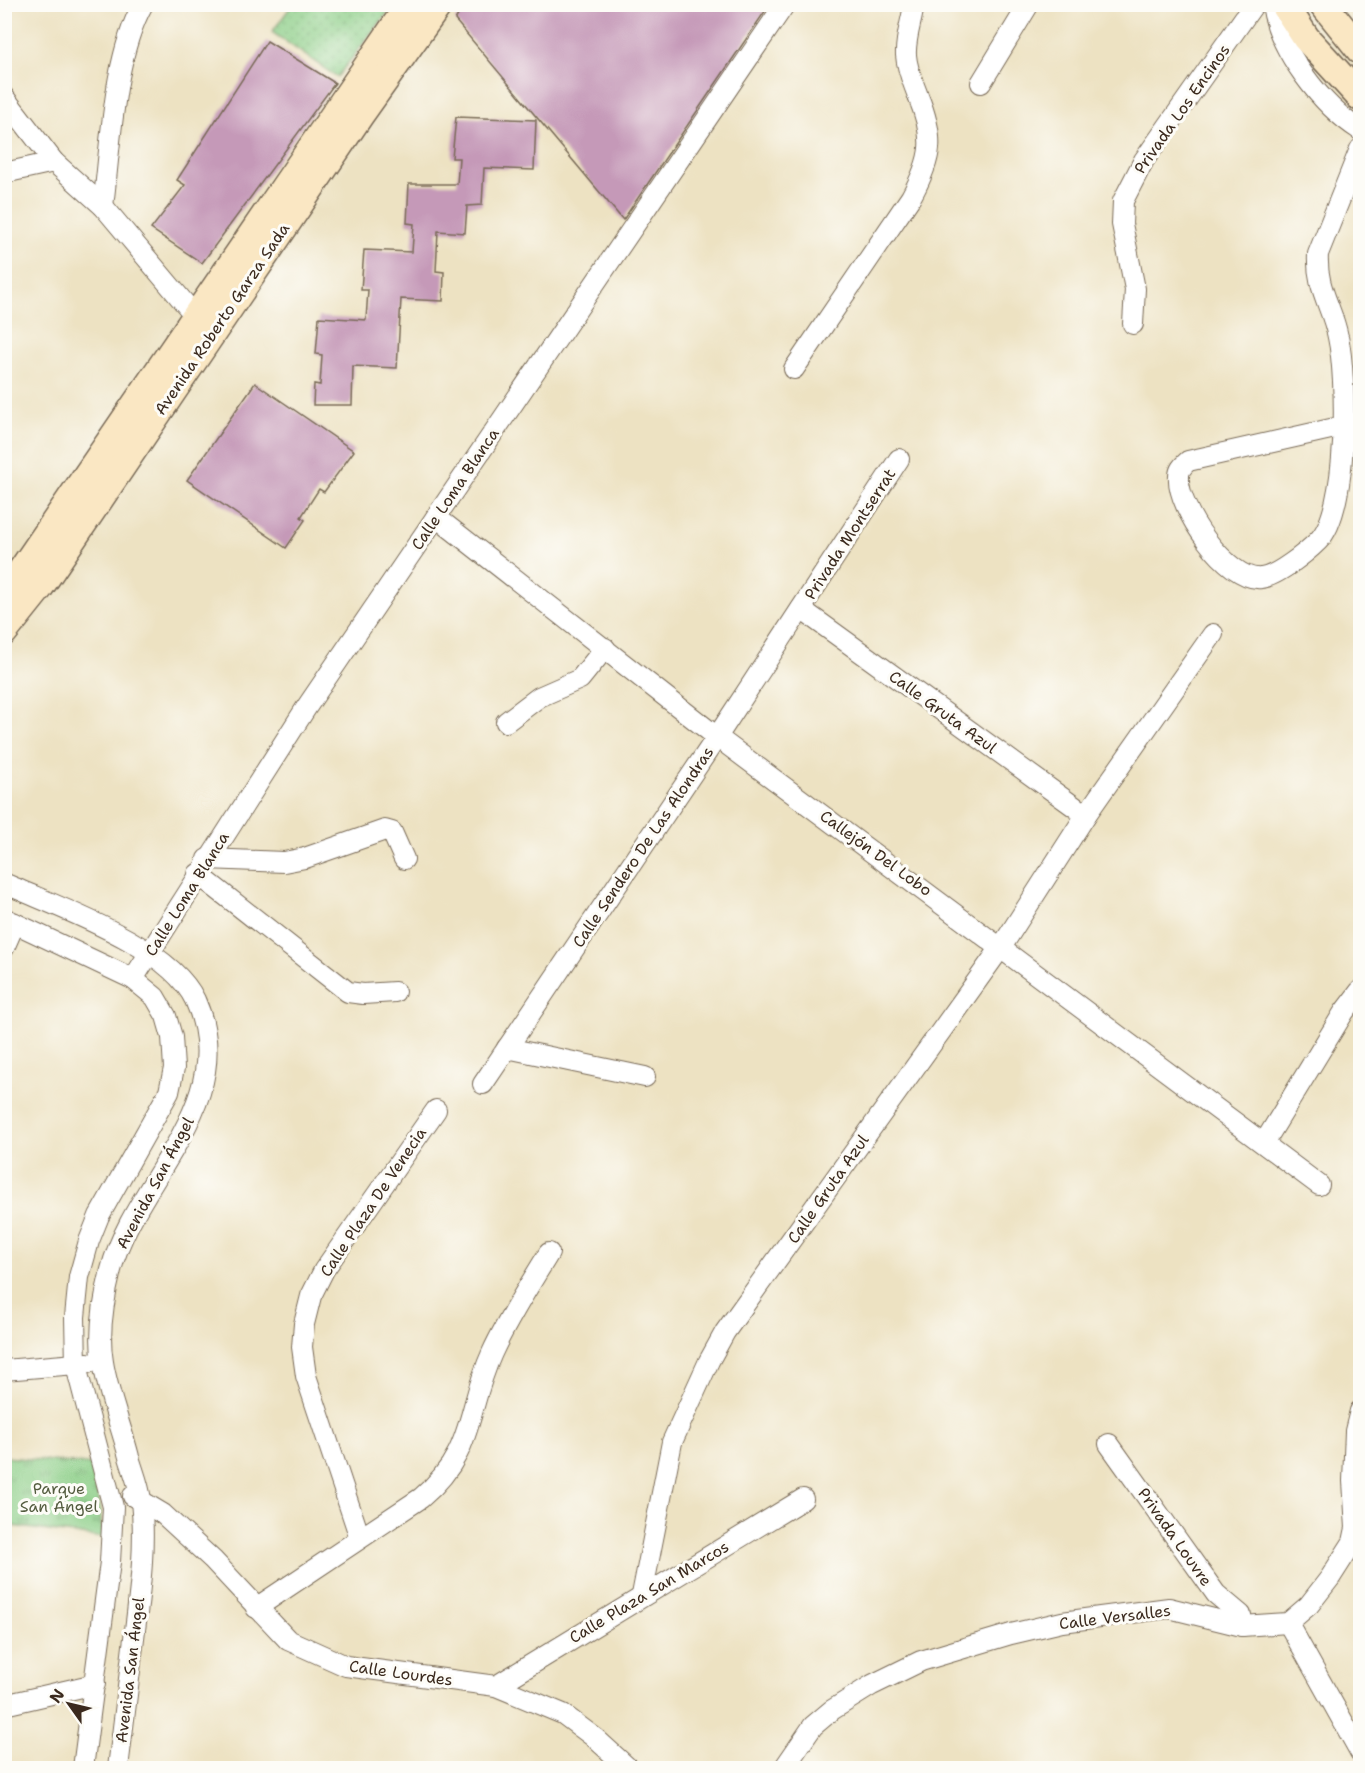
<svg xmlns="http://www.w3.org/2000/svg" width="1365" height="1773" viewBox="0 0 1365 1773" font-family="'Shantell Sans',sans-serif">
	<defs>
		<pattern id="grass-dots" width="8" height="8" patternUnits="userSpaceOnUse" patternTransform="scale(1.5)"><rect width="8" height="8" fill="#8bce87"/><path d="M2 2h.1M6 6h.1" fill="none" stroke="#73a76e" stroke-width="1.8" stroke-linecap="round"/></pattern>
		<pattern id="park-tufts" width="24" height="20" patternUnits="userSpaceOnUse" patternTransform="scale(1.5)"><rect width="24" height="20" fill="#8bce87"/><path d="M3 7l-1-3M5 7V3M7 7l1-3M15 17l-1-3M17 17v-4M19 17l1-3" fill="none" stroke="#73a76e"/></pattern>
	</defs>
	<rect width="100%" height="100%" fill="#fdfcf7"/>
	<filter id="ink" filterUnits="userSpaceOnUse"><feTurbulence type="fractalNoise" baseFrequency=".0167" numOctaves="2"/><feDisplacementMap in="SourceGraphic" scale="12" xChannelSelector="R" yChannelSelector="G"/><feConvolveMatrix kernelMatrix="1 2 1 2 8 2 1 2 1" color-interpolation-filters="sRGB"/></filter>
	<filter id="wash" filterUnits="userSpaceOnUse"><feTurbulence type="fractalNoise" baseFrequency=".008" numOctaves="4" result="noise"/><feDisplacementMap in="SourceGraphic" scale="24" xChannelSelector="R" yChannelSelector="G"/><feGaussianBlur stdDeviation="1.35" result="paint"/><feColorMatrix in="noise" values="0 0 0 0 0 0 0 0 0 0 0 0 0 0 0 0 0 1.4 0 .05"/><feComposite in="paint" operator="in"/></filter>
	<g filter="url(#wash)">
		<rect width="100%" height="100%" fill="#ede2c2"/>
		<path fill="url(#grass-dots)" stroke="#637c52" stroke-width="1.5" d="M292,5H394L337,77L272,32Z"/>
		<path fill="url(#park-tufts)" stroke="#637c52" stroke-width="1.5" d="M5,1457L95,1465L103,1538L5,1525Z"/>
		<g id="blocks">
			<g fill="#c599b8">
				<path d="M465,4H770L623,220L455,20Z"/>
				<path d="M267,41L335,83L202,263L151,229L185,185L177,180Z"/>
				<path d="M456,117L536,120L534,170L484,168L482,205L467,206L465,233L438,231L436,271L444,272L443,301L401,299L397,368L353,366L352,405H313L314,384L320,385L322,355L316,354L319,317L366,320L368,290H361L364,250L412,252L414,224L407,223L409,184H457L459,158H452Z"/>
				<path d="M255,383L354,451L324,492L319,489L301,517L305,520L286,548L187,480Z"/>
			</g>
		</g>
	</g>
	<g filter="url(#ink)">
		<use href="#blocks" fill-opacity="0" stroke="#796a57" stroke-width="1.5"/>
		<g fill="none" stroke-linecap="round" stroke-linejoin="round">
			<g stroke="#796a57" stroke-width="22">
				<g id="street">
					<path d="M1272,4C1278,50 1322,106 1360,130"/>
					<path d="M981,83L1029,4"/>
					<path d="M4,97L54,162L103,206L197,318"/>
					<path d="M4,173L54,162"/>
					<path d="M103,206C111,145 113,58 143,4"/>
					<path d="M1133,324L1135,289L1122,224L1123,201L1144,160L1254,4"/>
					<path d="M794,369L911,197C933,157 935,138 918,96C913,82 907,70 906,55C905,38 912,21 914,4"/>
					<path d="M1344,426L1188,461C1183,466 1179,469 1179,476C1176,507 1228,582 1261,578C1276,577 1307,552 1318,541C1349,511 1347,378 1338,337C1332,306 1316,289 1318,254L1360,149"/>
					<path d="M436,517L717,737L1319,1185"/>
					<path d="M506,722L539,697L580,679L605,648"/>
					<path d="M1086,815L1213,634"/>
					<path d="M207,859L284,862L305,858L385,830L392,832L404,859"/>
					<path d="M198,874L348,992L363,994L395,992"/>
					<path d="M4,883C59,908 169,945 195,1000C242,1102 134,1179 111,1270C104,1298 98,1334 103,1362C108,1394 121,1425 129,1457C133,1471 140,1487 141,1501C146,1543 140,1589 135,1630C129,1676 124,1722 118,1768"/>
					<path d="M4,918L133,979L155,997L166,1016L172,1037L174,1068L169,1092L99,1216L89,1241L79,1277L75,1317L76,1366L113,1507L110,1562L83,1768"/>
					<path d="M4,948L15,923"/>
					<path d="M133,979L306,708L785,4"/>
					<path d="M507,1048L645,1077"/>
					<path d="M483,1084L717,737L899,459"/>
					<path d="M1264,1143L1344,1012L1360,991"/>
					<path d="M4,1370L88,1363"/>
					<path d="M1109,1444L1216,1594L1241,1615L1242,1626"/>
					<path d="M133,1496L163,1514L213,1560L288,1640L346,1666L496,1686L563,1714L595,1738L628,1768"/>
					<path d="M360,1538L306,1376L302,1347L304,1324L311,1296L324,1270L436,1110"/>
					<path d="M642,1595L672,1442L709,1361L725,1332L1002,946L1086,815L801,609"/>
					<path d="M256,1608L421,1498C476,1451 465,1412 492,1353C508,1318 529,1286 549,1253"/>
					<path d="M1288,1623L1360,1752"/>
					<path d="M496,1686L803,1499"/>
					<path d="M4,1705L95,1684"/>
					<path d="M784,1768L813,1726L832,1710L872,1685L921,1661L1011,1634L1062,1622L1169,1608L1242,1626L1288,1623L1309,1605L1330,1578L1353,1542L1356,1528L1353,1481L1355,1431L1360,1411"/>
				</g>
			</g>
			<g stroke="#796a57" stroke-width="30">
				<g id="secondary">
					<path d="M1284,4L1306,38L1360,97"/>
					<path d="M1323,4L1360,50"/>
					<path d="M4,596L410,4"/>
					<path d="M4,632L40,587L360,115L439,4"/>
				</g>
			</g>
			<use href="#street" stroke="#fff" stroke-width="20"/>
			<use href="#secondary" stroke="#fae7c3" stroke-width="27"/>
		</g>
	</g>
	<g text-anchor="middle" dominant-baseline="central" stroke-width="6" stroke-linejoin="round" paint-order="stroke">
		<g font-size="16" fill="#3b2a1e" stroke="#fdfcf7">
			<text transform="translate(1182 109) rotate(-55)">Privada Los Encinos</text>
			<text transform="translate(222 319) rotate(-56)">Avenida Roberto Garza Sada</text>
			<text transform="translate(455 489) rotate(-56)">Calle Loma Blanca</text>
			<text transform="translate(850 534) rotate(-57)">Privada Montserrat</text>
			<text transform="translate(943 712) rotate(36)">Calle Gruta Azul</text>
			<text transform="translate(643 847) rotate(-56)">Calle Sendero De Las Alondras</text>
			<text transform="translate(876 853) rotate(36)">Callejón Del Lobo</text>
			<text transform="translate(187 894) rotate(-58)">Calle Loma Blanca</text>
			<text transform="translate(155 1183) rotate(-62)">Avenida San Ángel</text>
			<text transform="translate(828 1189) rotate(-55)">Calle Gruta Azul</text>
			<text transform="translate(373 1202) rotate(-56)">Calle Plaza De Venecia</text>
			<text transform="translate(1175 1537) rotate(55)">Privada Louvre</text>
			<text transform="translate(649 1592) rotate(-31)">Calle Plaza San Marcos</text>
			<text transform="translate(1115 1617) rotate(-7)">Calle Versalles</text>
			<text transform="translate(130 1670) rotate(-83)">Avenida San Ángel</text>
			<text transform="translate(401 1673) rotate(8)">Calle Lourdes</text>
		</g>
		<g font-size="16" fill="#535b3e" stroke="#fdfcf7">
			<text x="59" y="1488">Parque<tspan x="59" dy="18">San Ángel</tspan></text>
		</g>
	</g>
	<rect width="1365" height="1773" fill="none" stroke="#fdfcf7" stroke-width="24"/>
	<g transform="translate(69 1704) rotate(304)" stroke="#fdfcf7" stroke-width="4.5" paint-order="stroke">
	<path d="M0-4.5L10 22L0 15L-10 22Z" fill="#3b2a1e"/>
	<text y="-9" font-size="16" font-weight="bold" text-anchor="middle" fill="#3b2a1e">N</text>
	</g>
</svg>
